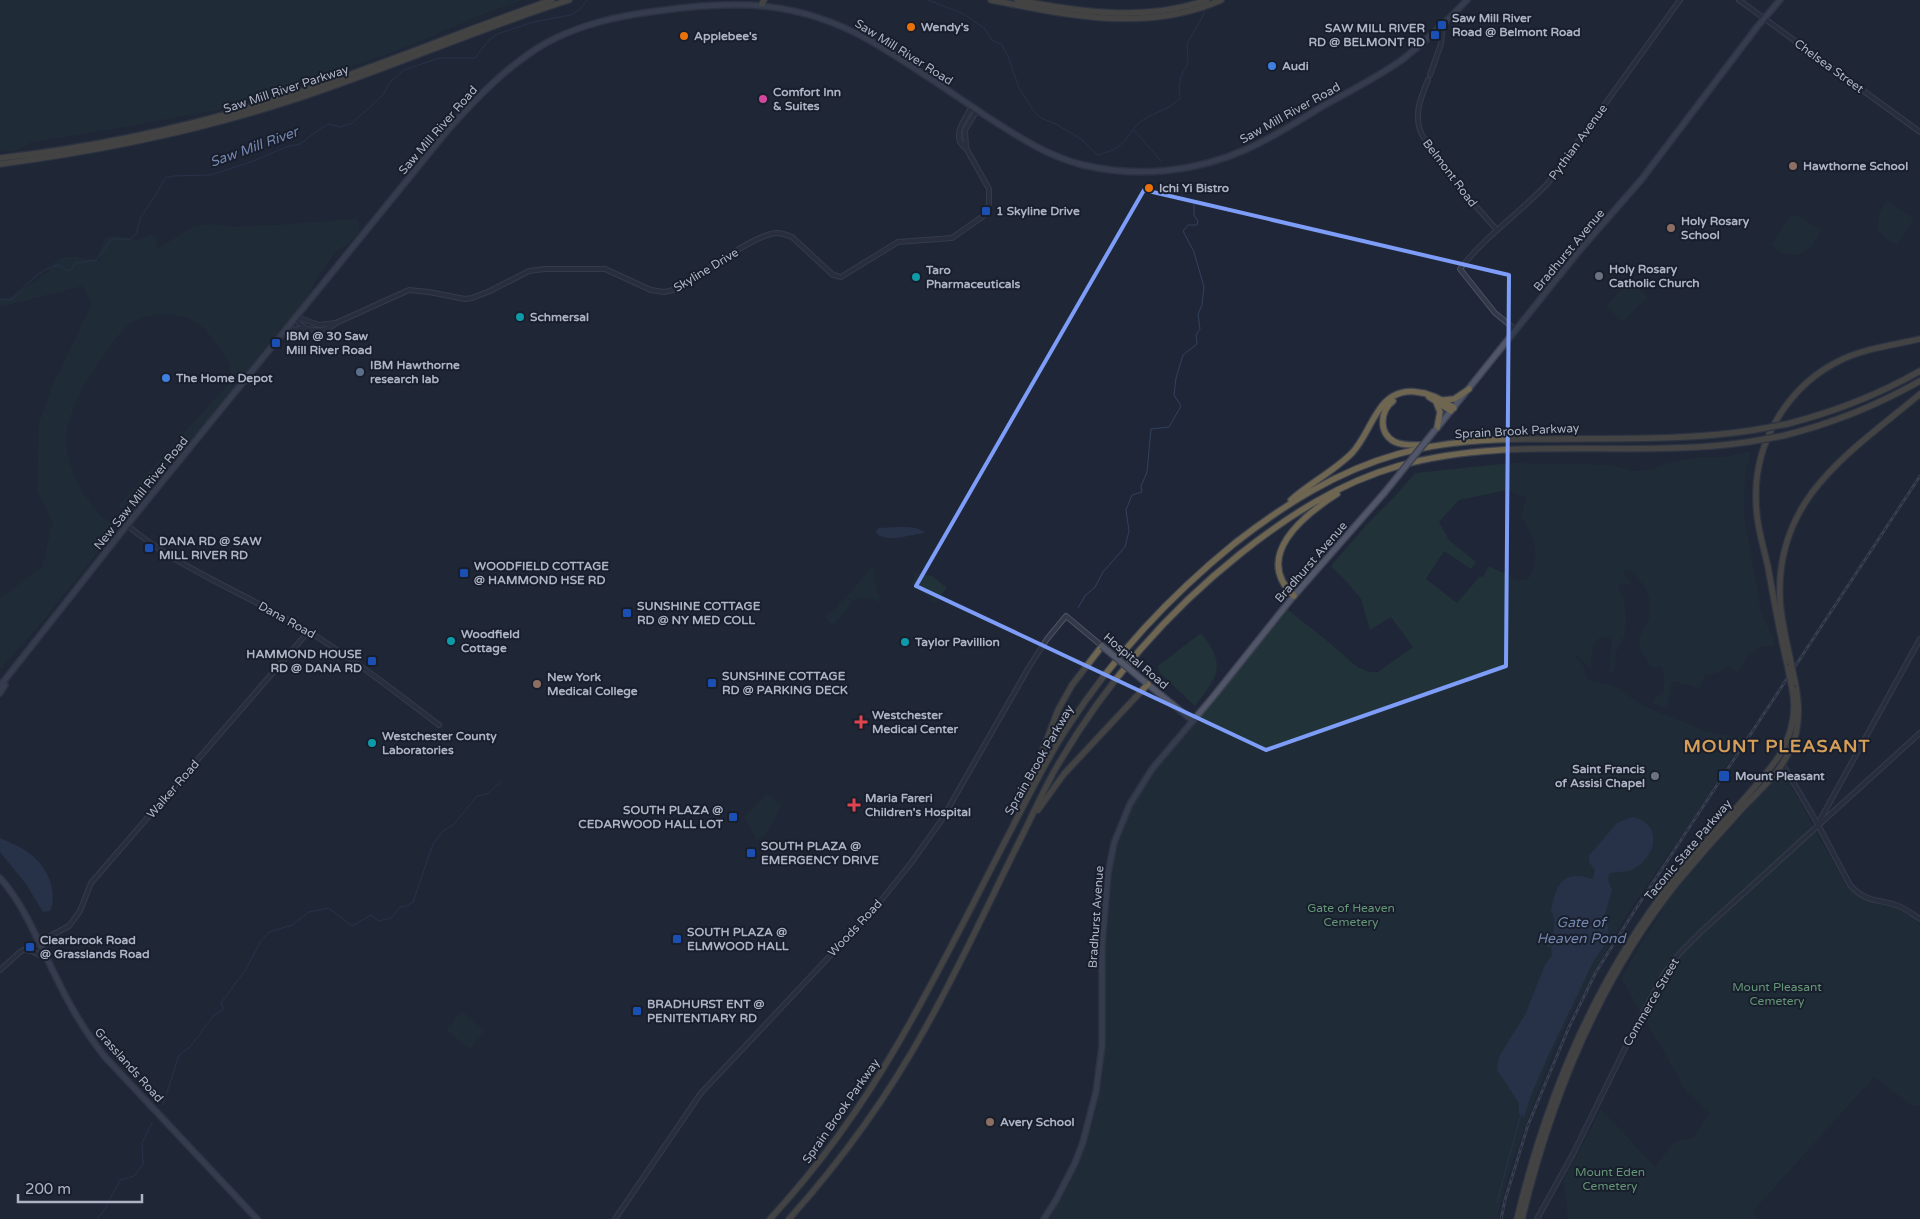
<svg xmlns="http://www.w3.org/2000/svg" width="1920" height="1219" viewBox="0 0 1920 1219" font-family="'Varela Round',sans-serif">
	<rect width="100%" height="100%" fill="#1f2637"/>
	<g fill="#213338" fill-rule="evenodd">
		<path d="M0,0H523L488,12L396,51L227,108L85,134L32,142L12,152L0,149Z"/>
		<path d="M1887,200L1911,217L1913,221L1897,245L1887,240L1877,229L1880,212Z"/>
		<path d="M1797,215L1821,231L1812,246L1798,255L1780,252L1771,245L1791,216Z"/>
		<path d="M355,219L358,221L360,227L358,233L348,244L337,250L316,279L309,295L289,320L270,341L214,413L131,507L120,508L119,505L231,381C233,365 224,353 214,341C210,336 205,328 199,324C179,310 142,311 125,328C113,340 104,355 95,368C83,386 71,408 67,430C63,461 80,493 101,516C106,522 114,521 114,532L36,629L0,669V599L42,567L53,522L37,490L39,423L53,385L92,304L82,286L0,307V299L9,298L46,274C51,270 52,266 56,261C66,252 89,260 101,261L100,252L105,237H119L137,240L151,234L156,239V245L159,248L191,228L209,224L233,227L262,226Z"/>
		<path d="M1630,281L1647,297L1623,322L1606,306Z"/>
		<path d="M1751,451L1745,477L1744,515L1761,612L1774,641L1773,646C1752,644 1748,657 1738,673L1728,666L1717,673L1705,675L1699,689L1690,685L1672,681L1667,708L1652,702L1664,690L1663,667H1651C1648,660 1641,651 1640,647C1638,639 1642,631 1646,625C1657,605 1646,583 1630,570L1623,573L1630,584L1618,585L1624,601L1626,619L1624,636L1616,652L1614,671L1609,673L1612,641L1610,637C1591,633 1591,656 1591,669L1576,655L1575,656L1583,665L1586,676L1591,681L1613,686L1644,706L1702,730L1743,739L1696,814L1627,914L1574,1009L1558,1042L1533,1104L1510,1169L1497,1219H1047C1079,1174 1100,1116 1104,1061C1108,1005 1103,950 1109,894C1111,878 1112,862 1116,846C1125,815 1142,789 1161,763L1288,610L1325,639L1356,666L1369,672H1378L1413,647L1391,617L1370,630L1361,599L1346,581L1331,566L1368,523L1396,495L1415,473L1511,463L1587,464L1614,466L1632,471L1651,470L1669,463L1697,458L1725,457ZM1507,490L1526,498L1522,518C1535,540 1541,555 1528,580H1517L1489,566L1483,577L1480,576L1457,603L1426,579L1444,551L1471,569L1476,562L1449,540L1439,522L1459,500Z"/>
		<path d="M874,565L876,593L879,594V603C869,596 862,595 853,601L847,596Z"/>
		<path d="M913,572L932,576L947,588L934,603L919,588L911,585L915,578Z"/>
		<path d="M846,597L852,602L850,606L834,624L830,623L825,617L830,611L832,612Z"/>
		<path d="M1201,633C1228,667 1217,676 1195,706L1159,672L1158,666Z"/>
		<path d="M1782,770L1846,886L1862,899L1900,909L1920,925V1105L1915,1107L1874,1077L1753,1211L1760,1219H1568L1564,1180L1601,1109L1655,1167L1675,1141L1693,1138L1710,1114L1686,1090L1621,978L1670,897Z"/>
		<path d="M767,794L770,795L781,806L769,829L760,839H756L744,817Z"/>
		<path d="M462,1011L484,1031L470,1049L446,1030Z"/>
	</g>
	<g fill="#32405f">
		<path d="M900,527C908,527 920,527 925,533C909,534 889,544 876,533L877,529L879,528Z"/>
		<path d="M1632,817C1662,823 1658,854 1635,868C1625,874 1616,870 1609,874L1608,880L1612,890L1604,917L1608,927L1609,939L1594,960L1548,1056L1531,1095L1524,1117L1519,1113V1103L1497,1070L1499,1057L1526,1013L1545,965L1552,955L1551,946L1547,947L1548,943L1552,941C1554,930 1557,921 1551,911C1554,896 1558,875 1577,876C1583,876 1588,878 1593,879L1595,870L1589,862V856L1617,823Z"/>
		<path d="M0,838C24,848 43,858 51,884C53,893 54,903 50,911L43,912L26,884L0,852Z"/>
	</g>
	<g fill="none" stroke-linecap="round" stroke-linejoin="round">
		<g stroke="#32405f" stroke-width="1">
			<path d="M928,0L964,14L985,29L992,40L1001,44L1008,56L1019,88L1035,113L1041,118L1056,124L1081,139L1098,155C1104,153 1111,151 1116,148C1128,141 1132,127 1143,120C1155,112 1171,109 1180,98L1179,88L1181,76L1188,64L1187,44L1204,14L1205,8"/>
			<path d="M1134,130L1161,161"/>
			<path d="M0,299L11,300C26,286 38,269 59,265L68,271L73,268L75,263L96,260L112,239H130L136,234L141,217L158,191L162,183L166,178L173,176L210,175L251,162L286,147L300,144L321,128L329,124L340,127L352,123L382,96L391,81L404,70L439,58H475L489,40L497,34L533,22L571,15L580,9L587,0"/>
			<path d="M1078,608L1085,596L1095,587L1103,572L1125,547L1129,531L1126,510L1132,495L1142,492L1141,486L1147,472L1151,429L1169,427L1181,406L1174,395L1176,378L1183,355L1197,344L1196,335L1200,329L1198,314L1202,305L1204,287L1194,252L1183,231L1188,225H1197L1198,221L1194,215V204"/>
			<path d="M163,1105L179,1055L190,1047L214,1015L224,1009L221,1003L246,969L261,941L269,932L292,925L309,912L329,908L352,926L371,915L379,921L391,918L400,907L406,906L413,902L433,844L443,831L454,824L477,796L487,794L501,782"/>
			<path d="M1497,1202L1521,1114"/>
			<path d="M97,1219C103,1215 115,1189 120,1180L134,1176L143,1164L142,1143L152,1123"/>
		</g>
		<g stroke="#4d5362" stroke-width="6">
			<g id="minor">
				<path d="M1739,0L1920,132"/>
				<path d="M1430,75L1441,44L1443,24"/>
				<path d="M1428,80C1420,99 1413,116 1422,135L1472,202L1497,230"/>
				<path d="M966,148L965,130L977,110"/>
				<path d="M296,317L319,325L336,323L409,290L429,292L465,299L472,298L490,291L529,271L545,269H605L651,290L664,292L678,289C699,276 754,234 777,233C782,233 787,235 792,237L833,275L841,277L898,242L952,238L982,217L989,204V189L966,148C950,138 965,118 972,107"/>
				<path d="M296,317L298,322L306,329"/>
				<path d="M1516,330L1495,313L1460,269C1485,236 1520,213 1548,183L1680,0"/>
				<path d="M282,335C287,333 292,329 297,329C313,327 321,336 336,323"/>
				<path d="M127,525C174,565 232,588 285,618C340,648 389,687 439,725"/>
				<path d="M1782,763L1816,821L1850,885C1865,902 1877,899 1896,905C1905,908 1912,914 1920,919"/>
				<path d="M1819,826L1820,820L1920,639"/>
				<path d="M25,950L32,951L45,958"/>
				<path d="M0,970L20,952L69,926L80,911L91,883L308,632"/>
				<path d="M615,1219L701,1093L875,908L911,863L941,821L1029,667L1047,639L1066,616L1102,646"/>
				<path d="M1537,1219L1573,1154L1634,1030L1664,974L1679,954L1703,930L1920,733"/>
			</g>
		</g>
		<g stroke="#3c4251" stroke-width="8">
			<g id="major">
				<path d="M1437,428L1579,251L1641,180L1757,27L1780,0"/>
				<path d="M1145,682L1193,721"/>
				<path d="M0,686L127,525L447,131C476,98 508,65 546,43C581,24 618,16 657,11C736,0 797,0 869,40C909,63 947,90 986,116C1017,136 1047,156 1083,165C1138,178 1196,172 1247,149C1274,137 1298,121 1323,106C1350,91 1378,77 1403,59C1426,41 1447,21 1467,0"/>
				<path d="M0,693L5,685"/>
				<path d="M0,878C25,906 38,942 55,975C69,1005 85,1032 105,1057L257,1219"/>
				<path d="M1044,1219L1056,1200L1075,1163L1083,1142L1096,1092L1102,1046V946L1108,874L1114,843L1130,804L1152,769L1213,697L1292,598L1385,492"/>
			</g>
		</g>
		<g stroke="#3a404f" stroke-width="8">
			<g id="highway">
				<path d="M991,0C1066,15 1147,33 1221,0"/>
				<path d="M1017,0C1080,12 1145,22 1207,0"/>
				<path d="M762,4L764,0"/>
				<path d="M0,158C97,147 192,126 285,97C375,68 462,31 552,0"/>
				<path d="M0,164C101,151 202,130 299,98C390,68 478,29 569,0"/>
				<path d="M1429,397L1451,411"/>
				<path d="M1444,400L1454,399L1469,389"/>
				<path d="M1393,401C1380,411 1378,433 1395,442C1404,446 1414,445 1424,445"/>
				<path d="M1436,402L1440,412L1437,428"/>
				<path d="M1787,424C1834,412 1878,395 1920,371"/>
				<path d="M1782,436C1831,424 1876,406 1920,381"/>
				<path d="M1291,500C1310,483 1334,471 1352,453C1364,440 1369,424 1379,410C1398,381 1431,391 1454,408"/>
				<path d="M1294,596C1252,556 1304,515 1337,494"/>
				<path d="M1791,663C1787,642 1781,621 1780,599C1775,497 1851,452 1920,394"/>
				<path d="M1788,668C1780,635 1774,601 1768,567C1763,545 1756,523 1756,500C1754,441 1789,384 1843,359C1867,348 1894,345 1920,339"/>
				<path d="M1029,787L1058,710L1072,685L1102,646"/>
				<path d="M1038,810L1064,774L1148,684"/>
				<path d="M770,1219C818,1167 860,1109 896,1047C938,976 974,901 1012,828C1030,793 1047,758 1069,725C1114,656 1171,595 1235,543C1284,505 1337,471 1398,454C1444,441 1493,439 1541,439C1612,438 1684,441 1754,430"/>
				<path d="M789,1219C842,1160 888,1096 926,1027C961,964 991,898 1023,834C1034,812 1044,789 1056,768C1104,685 1166,613 1240,554C1288,516 1339,483 1398,466C1511,434 1633,459 1748,442"/>
				<path d="M1517,1219C1546,1098 1594,982 1671,883C1692,856 1715,831 1738,806C1752,790 1767,774 1779,756C1792,735 1797,713 1792,688"/>
				<path d="M1522,1219C1551,1099 1598,982 1676,884C1697,859 1719,834 1741,810C1758,792 1778,775 1789,752C1801,730 1800,706 1795,682"/>
			</g>
		</g>
		<use href="#minor" stroke="#333948" stroke-width="4"/>
		<use href="#major" stroke="#515768" stroke-width="5"/>
		<use href="#highway" stroke="#6e6650" stroke-width="5.5"/>
		<g stroke="#555c6f" stroke-width="3">
			<path id="rail" d="M1501,1219L1505,1200L1528,1125L1569,1027L1596,972L1635,910L1920,476"/>
		</g>
		<use href="#rail" stroke="#181e2c" stroke-width="1" stroke-dasharray="4" stroke-linecap="butt"/>
		<g stroke="#3c4251" stroke-width="8" stroke-linecap="butt">
			<g id="major-bridge">
				<path d="M1385,492L1435,430"/>
				<path d="M1102,646L1145,682"/>
			</g>
		</g>
		<g stroke="#3a404f" stroke-width="8" stroke-linecap="butt">
			<g id="highway-bridge">
				<path d="M1754,430L1787,424"/>
				<path d="M1748,442L1782,436"/>
				<path d="M1791,663L1795,682"/>
				<path d="M1788,668L1792,688"/>
			</g>
		</g>
		<use href="#major-bridge" stroke="#515768" stroke-width="5"/>
		<use href="#highway-bridge" stroke="#6e6650" stroke-width="5.5"/>
	</g>
	<path d="M0 0H1920V1219H0ZM1144,190L1509,275L1506,666L1266,750L916,586Z" fill="#1f2637" fill-opacity=".55" fill-rule="evenodd"/>
	<path fill="none" stroke="#7d9df9" stroke-width="4" stroke-linejoin="round" d="M1144,190L1509,275L1506,666L1266,750L916,586Z"/>
	<g fill="#1a4fb4" stroke="#181e2c" stroke-width="2">
		<rect x="1437" y="20" width="10" height="10" rx="2.5"/>
		<rect x="1430" y="30" width="10" height="10" rx="2.5"/>
		<rect x="981" y="206" width="10" height="10" rx="2.5"/>
		<rect x="271" y="338" width="10" height="10" rx="2.5"/>
		<rect x="144" y="543" width="10" height="10" rx="2.5"/>
		<rect x="459" y="568" width="10" height="10" rx="2.5"/>
		<rect x="622" y="608" width="10" height="10" rx="2.5"/>
		<rect x="367" y="656" width="10" height="10" rx="2.5"/>
		<rect x="707" y="678" width="10" height="10" rx="2.5"/>
		<rect x="1718" y="770" width="12" height="12" rx="2.5"/>
		<rect x="728" y="812" width="10" height="10" rx="2.5"/>
		<rect x="746" y="848" width="10" height="10" rx="2.5"/>
		<rect x="672" y="934" width="10" height="10" rx="2.5"/>
		<rect x="25" y="942" width="10" height="10" rx="2.5"/>
		<rect x="632" y="1006" width="10" height="10" rx="2.5"/>
	</g>
	<g fill="#e8710a" stroke="#181e2c" stroke-width="2">
		<circle cx="911" cy="27" r="5"/>
		<circle cx="684" cy="36" r="5"/>
		<circle cx="1149" cy="188" r="5"/>
	</g>
	<g fill="#3f7fe0" stroke="#181e2c" stroke-width="2">
		<circle cx="1272" cy="66" r="5"/>
		<circle cx="166" cy="378" r="5"/>
	</g>
	<circle fill="#d1479c" stroke="#181e2c" stroke-width="2" cx="763" cy="99" r="5"/>
	<g fill="#8d6e63" stroke="#181e2c" stroke-width="2">
		<circle cx="1793" cy="166" r="5"/>
		<circle cx="1671" cy="228" r="5"/>
		<circle cx="537" cy="684" r="5"/>
		<circle cx="990" cy="1122" r="5"/>
	</g>
	<g fill="#6b7280" stroke="#181e2c" stroke-width="2">
		<circle cx="1599" cy="276" r="5"/>
		<circle cx="1655" cy="776" r="5"/>
	</g>
	<g fill="#0f9aa8" stroke="#181e2c" stroke-width="2">
		<circle cx="916" cy="277" r="5"/>
		<circle cx="520" cy="317" r="5"/>
		<circle cx="451" cy="641" r="5"/>
		<circle cx="905" cy="642" r="5"/>
		<circle cx="372" cy="743" r="5"/>
	</g>
	<circle fill="#5c6f8a" stroke="#181e2c" stroke-width="2" cx="360" cy="372" r="5"/>
	<g fill="#e0444e" stroke="#181e2c" stroke-width="2">
		<path d="M858.5 714.5h5v5h5v5h-5v5h-5v-5h-5v-5h5z"/>
		<path d="M851.5 797.5h5v5h5v5h-5v5h-5v-5h-5v-5h5z"/>
	</g>
	<g text-anchor="middle" dominant-baseline="central" stroke-width="4" stroke-linejoin="round" paint-order="stroke">
		<g font-size="12" font-weight="bold" fill="#adb3c4" stroke="#181e2c" text-anchor="start">
			<text x="1452" y="18">Saw Mill River<tspan x="1452" dy="14">Road @ Belmont Road</tspan></text>
			<text x="921" y="27">Wendy's</text>
			<text x="1425" y="28" text-anchor="end">SAW MILL RIVER<tspan x="1425" dy="14">RD @ BELMONT RD</tspan></text>
			<text x="694" y="36">Applebee's</text>
			<text x="1282" y="66">Audi</text>
			<text x="773" y="92">Comfort Inn<tspan x="773" dy="14">&amp; Suites</tspan></text>
			<text x="1803" y="166">Hawthorne School</text>
			<text x="1159" y="188">Ichi Yi Bistro</text>
			<text x="996" y="211">1 Skyline Drive</text>
			<text x="1681" y="221">Holy Rosary<tspan x="1681" dy="14">School</tspan></text>
			<text x="1609" y="269">Holy Rosary<tspan x="1609" dy="14">Catholic Church</tspan></text>
			<text x="926" y="270">Taro<tspan x="926" dy="14">Pharmaceuticals</tspan></text>
			<text x="530" y="317">Schmersal</text>
			<text x="286" y="336">IBM @ 30 Saw<tspan x="286" dy="14">Mill River Road</tspan></text>
			<text x="370" y="365">IBM Hawthorne<tspan x="370" dy="14">research lab</tspan></text>
			<text x="176" y="378">The Home Depot</text>
			<text x="159" y="541">DANA RD @ SAW<tspan x="159" dy="14">MILL RIVER RD</tspan></text>
			<text x="474" y="566">WOODFIELD COTTAGE<tspan x="474" dy="14">@ HAMMOND HSE RD</tspan></text>
			<text x="637" y="606">SUNSHINE COTTAGE<tspan x="637" dy="14">RD @ NY MED COLL</tspan></text>
			<text x="461" y="634">Woodfield<tspan x="461" dy="14">Cottage</tspan></text>
			<text x="915" y="642">Taylor Pavillion</text>
			<text x="362" y="654" text-anchor="end">HAMMOND HOUSE<tspan x="362" dy="14">RD @ DANA RD</tspan></text>
			<text x="722" y="676">SUNSHINE COTTAGE<tspan x="722" dy="14">RD @ PARKING DECK</tspan></text>
			<text x="547" y="677">New York<tspan x="547" dy="14">Medical College</tspan></text>
			<text x="872" y="715">Westchester<tspan x="872" dy="14">Medical Center</tspan></text>
			<text x="382" y="736">Westchester County<tspan x="382" dy="14">Laboratories</tspan></text>
			<text x="1645" y="769" text-anchor="end">Saint Francis<tspan x="1645" dy="14">of Assisi Chapel</tspan></text>
			<text x="1735" y="776">Mount Pleasant</text>
			<text x="865" y="798">Maria Fareri<tspan x="865" dy="14">Children's Hospital</tspan></text>
			<text x="723" y="810" text-anchor="end">SOUTH PLAZA @<tspan x="723" dy="14">CEDARWOOD HALL LOT</tspan></text>
			<text x="761" y="846">SOUTH PLAZA @<tspan x="761" dy="14">EMERGENCY DRIVE</tspan></text>
			<text x="687" y="932">SOUTH PLAZA @<tspan x="687" dy="14">ELMWOOD HALL</tspan></text>
			<text x="40" y="940">Clearbrook Road<tspan x="40" dy="14">@ Grasslands Road</tspan></text>
			<text x="647" y="1004">BRADHURST ENT @<tspan x="647" dy="14">PENITENTIARY RD</tspan></text>
			<text x="1000" y="1122">Avery School</text>
		</g>
		<g font-size="12" fill="#adb3c4" stroke="#181e2c">
			<text transform="translate(904 52) rotate(32)">Saw Mill River Road</text>
			<text transform="translate(1829 66) rotate(36)">Chelsea Street</text>
			<text transform="translate(286 89) rotate(-18)">Saw Mill River Parkway</text>
			<text transform="translate(1290 113) rotate(-29)">Saw Mill River Road</text>
			<text transform="translate(438 130) rotate(-49)">Saw Mill River Road</text>
			<text transform="translate(1578 142) rotate(-54)">Pythian Avenue</text>
			<text transform="translate(1450 173) rotate(53)">Belmont Road</text>
			<text transform="translate(1569 250) rotate(-50)">Bradhurst Avenue</text>
			<text transform="translate(706 270) rotate(-31)">Skyline Drive</text>
			<text transform="translate(1517 431) rotate(-3)">Sprain Brook Parkway</text>
			<text transform="translate(141 493) rotate(-51)">New Saw Mill River Road</text>
			<text transform="translate(1311 562) rotate(-49)">Bradhurst Avenue</text>
			<text transform="translate(287 620) rotate(29)">Dana Road</text>
			<text transform="translate(1136 661) rotate(40)">Hospital Road</text>
			<text transform="translate(1039 760) rotate(-60)">Sprain Brook Parkway</text>
			<text transform="translate(173 789) rotate(-49)">Walker Road</text>
			<text transform="translate(1688 850) rotate(-50)">Taconic State Parkway</text>
			<text transform="translate(1096 917) rotate(-86)">Bradhurst Avenue</text>
			<text transform="translate(855 928) rotate(-47)">Woods Road</text>
			<text transform="translate(1651 1002) rotate(-60)">Commerce Street</text>
			<text transform="translate(129 1065) rotate(48)">Grasslands Road</text>
			<text transform="translate(841 1111) rotate(-55)">Sprain Brook Parkway</text>
		</g>
		<g font-size="12" fill="#649576" stroke="#181e2c">
			<text x="1351" y="908">Gate of Heaven<tspan x="1351" dy="14">Cemetery</tspan></text>
			<text x="1777" y="987">Mount Pleasant<tspan x="1777" dy="14">Cemetery</tspan></text>
			<text x="1610" y="1172">Mount Eden<tspan x="1610" dy="14">Cemetery</tspan></text>
		</g>
		<g font-size="14" font-style="italic" fill="#7486ae" stroke="#181e2c">
			<text transform="translate(254 147) rotate(-20)">Saw Mill River</text>
			<text x="1581" y="922">Gate of<tspan x="1581" dy="16">Heaven Pond</tspan></text>
		</g>
		<g font-size="18" font-weight="bold" letter-spacing="1" fill="#d49e58" stroke="#181e2c">
			<text x="1777" y="746">MOUNT PLEASANT</text>
		</g>
	</g>
	<path d="M18 1194v8h124v-8" fill="none" stroke="#adb3c4" stroke-width="2.5"/>
	<text x="25" y="1194" font-size="15" fill="#adb3c4" stroke="#181e2c" stroke-width="4" paint-order="stroke">200 m</text>
</svg>
